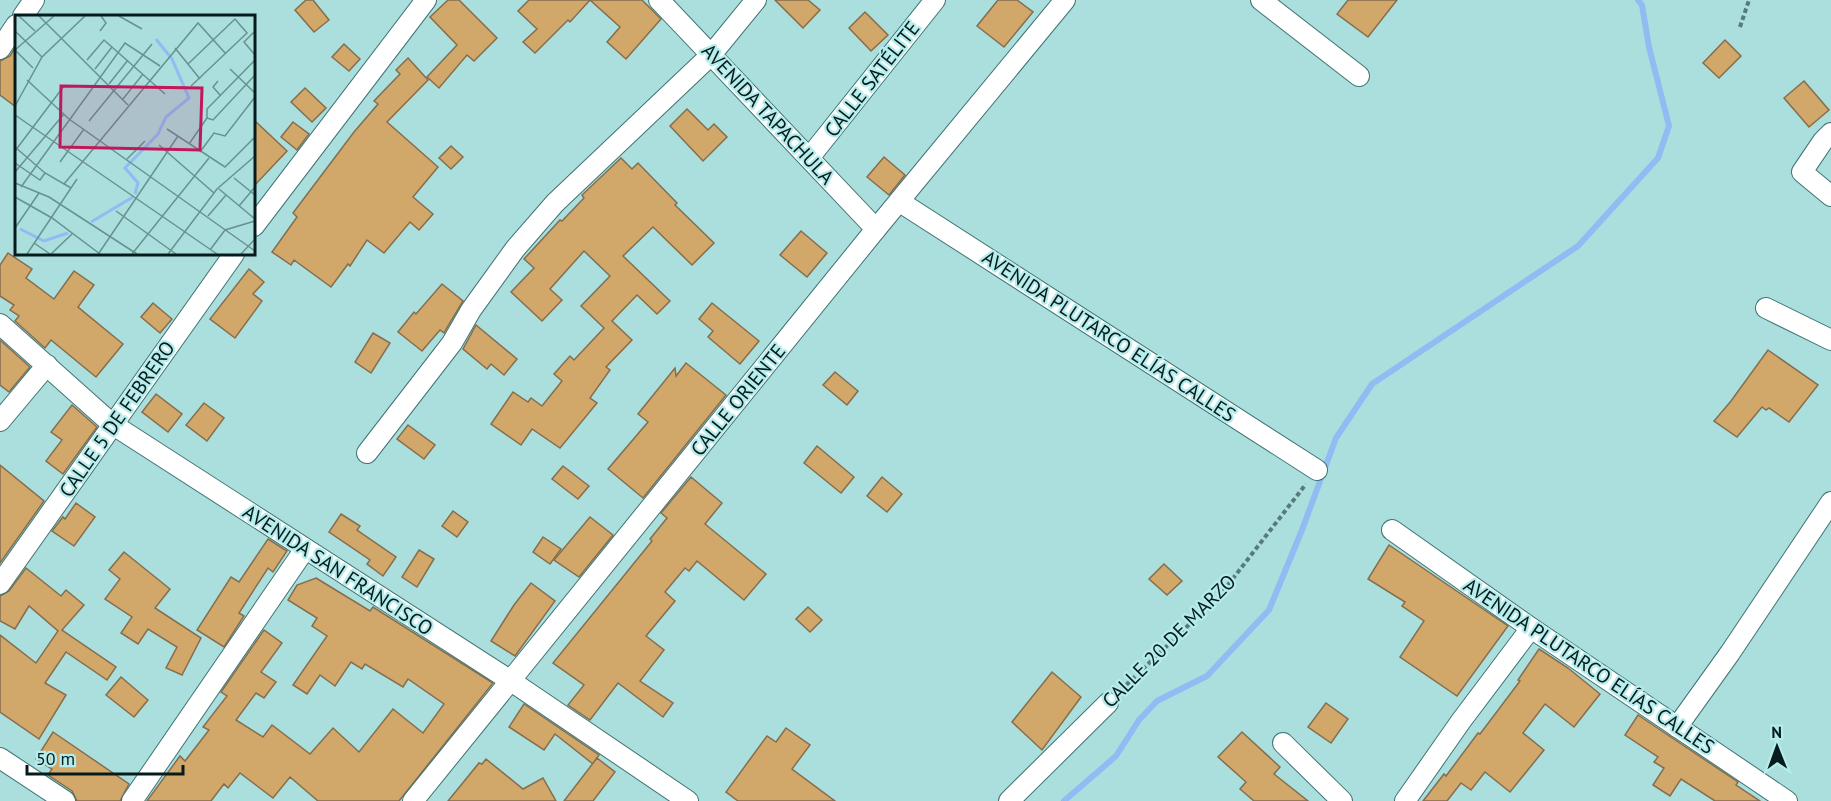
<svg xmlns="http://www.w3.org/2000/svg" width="1831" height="801" viewBox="0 0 1831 801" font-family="'PT Sans',sans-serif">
	<rect width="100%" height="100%" fill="#aadfde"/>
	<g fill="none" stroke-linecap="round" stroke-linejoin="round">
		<path stroke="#91bbf3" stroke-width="6" d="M1064,801L1116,756L1139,720L1157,701L1207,676L1269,610L1302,530L1336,438L1372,384L1578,246L1658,158L1669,126L1649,47L1642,5L1638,0"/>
	</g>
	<g fill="#d1a76a" stroke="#856e4e" stroke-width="1.5">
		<path d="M306,0H313L329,20L314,32L295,10Z"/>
		<path d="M448,0H459L497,38L474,61L467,55L439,88L427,77L457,45L430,17Z"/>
		<path d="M529,0H590L570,22L568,20L535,53L523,42L537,29L518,11Z"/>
		<path d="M590,0H642L661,19L626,59L607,42L620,27Z"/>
		<path d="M775,0H808L820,10L803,28Z"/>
		<path d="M998,0H1017L1033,12L1004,47L977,26Z"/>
		<path d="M1348,0H1397L1368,37L1337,14Z"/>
		<path d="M865,12L888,35L871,51L849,28Z"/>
		<path d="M1725,40L1741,56L1719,78L1703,63Z"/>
		<path d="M344,44L360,59L349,71L332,57Z"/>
		<path d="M16,46V107L0,95V61L10,56Z"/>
		<path d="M408,58L428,80L387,122L438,167L413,197L433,214L419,230L410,222L384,253L367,240L350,266L348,264L331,287L294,260L291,265L272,252L297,217L293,213L354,132L378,104L374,101L400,74L396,70Z"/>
		<path d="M1804,81L1829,110L1809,127L1784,98Z"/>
		<path d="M305,88L326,108L312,122L291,102Z"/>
		<path d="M687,109L708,130L714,124L727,137L703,161L670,126Z"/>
		<path d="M254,120L287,151L254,186Z"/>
		<path d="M293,122L309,134L297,150L281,137Z"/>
		<path d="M451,146L463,157L451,169L439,158Z"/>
		<path d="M884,157L905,175L889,195L867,177Z"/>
		<path d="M621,158L632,169L638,163L677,203L675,205L714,243L692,265L653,227L623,256L670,301L657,314L637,295L612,321L632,340L606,367L610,370L590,398L597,403L560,448L532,429L521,445L491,424L513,392L528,402L531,398L542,406L562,381L554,374L570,356L574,360L604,328L581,306L610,276L584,251L550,289L562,300L542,321L511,292L534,268L524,259L560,220L562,221L584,198L582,195Z"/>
		<path d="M801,231L827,253L807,277L780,255Z"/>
		<path d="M8,253L32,269L26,278L54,299L74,271L94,285L78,307L123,344L96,377L51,340L45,348L15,321L19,316L10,310L14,305L0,296V265Z"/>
		<path d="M249,269L264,282L253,294L262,301L235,338L210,319Z"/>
		<path d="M442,284L463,301L444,333L440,330L422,351L398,332L414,312L416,314Z"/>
		<path d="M153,303L172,319L160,333L141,317Z"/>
		<path d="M712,303L759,341L740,364L708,337L713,331L699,319Z"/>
		<path d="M476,325L517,359L504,375L491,364L487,369L463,349Z"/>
		<path d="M373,333L390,343L371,373L355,362Z"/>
		<path d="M0,340L30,367L9,392L0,385Z"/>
		<path d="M1768,350L1818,385L1789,422L1769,408L1766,410L1762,407L1737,437L1714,421L1731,401Z"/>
		<path d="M686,363L726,395L643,498L608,469L648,422L638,414L675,368L676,376Z"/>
		<path d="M835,372L858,391L847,405L823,385Z"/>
		<path d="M156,394L182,414L168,432L142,412Z"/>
		<path d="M204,403L224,418L207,441L186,425Z"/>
		<path d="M72,405L97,427L63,474L46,461L62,440L51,432Z"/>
		<path d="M408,425L435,445L424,459L397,439Z"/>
		<path d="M817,446L854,477L841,493L804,463Z"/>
		<path d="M0,465L44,501L0,563Z"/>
		<path d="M563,466L589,486L578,499L552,479Z"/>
		<path d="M691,477L722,503L705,524L766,574L744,600L697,561L689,571L685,568L665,592L675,601L646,636L664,650L640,681L673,703L663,717L618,683L590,720L568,705L584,685L553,663L652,541L650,539L667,518L661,513Z"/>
		<path d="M882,477L902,494L887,512L867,496Z"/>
		<path d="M76,503L95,517L74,546L52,531L63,517L65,519Z"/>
		<path d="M453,511L468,522L457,537L442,526Z"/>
		<path d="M341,514L360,526L357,530L396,557L383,576L367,564L370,560L329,532Z"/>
		<path d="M590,517L613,535L579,577L554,560Z"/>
		<path d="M543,537L561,549L550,564L533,552Z"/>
		<path d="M268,539L287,551L273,572L268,568L239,613L244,616L224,647L197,630L231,577L239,582Z"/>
		<path d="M1389,545L1508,626L1457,696L1400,657L1424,621L1402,606L1405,602L1368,579Z"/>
		<path d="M419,550L434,559L417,587L402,577Z"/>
		<path d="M124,552L170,589L155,608L201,638L182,675L166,668L177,647L148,629L138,644L121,633L132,617L105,599L120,579L109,570Z"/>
		<path d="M1164,564L1182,581L1167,595L1149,579Z"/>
		<path d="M26,568L61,596L66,590L84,605L62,630L116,667L107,680L66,652L45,683L66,695L39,739L0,712V635L36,663L58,631L29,606L15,629L0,621V596L9,591Z"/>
		<path d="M316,578L370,611L373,607L493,683L399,801H318L290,777L273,798L240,773L228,788L224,784L211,801H147L180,756L185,761L209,730L203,727L227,696L221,692L264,630L282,643L261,672L276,682L264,698L256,693L236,720L263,737L272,725L310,754L333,728L359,752L393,709L423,733L444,704L408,679L403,687L365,664L362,669L351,662L335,686L320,675L307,694L293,685L327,636L312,626L317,618L288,600L297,585Z"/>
		<path d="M531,583L555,601L515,656L491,641L514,605Z"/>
		<path d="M808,607L822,620L810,632L796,619Z"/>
		<path d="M1539,649L1568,668L1600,694L1574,727L1545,704L1523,733L1544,750L1510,792L1485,772L1471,790L1461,783L1447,801H1423L1444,774L1446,776L1478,733L1480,734L1520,681L1518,680Z"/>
		<path d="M1052,672L1081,697L1042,750L1012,722Z"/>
		<path d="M121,677L148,700L134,717L106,695Z"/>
		<path d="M1326,703L1348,719L1331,743L1308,727Z"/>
		<path d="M524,704L599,755L593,764L555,734L544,750L509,727Z"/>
		<path d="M1638,715L1738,782L1736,785L1760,801H1715L1681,779L1670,796L1653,785L1664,768L1654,762L1658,757L1625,735Z"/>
		<path d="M786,728L810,745L792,769L835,801H738L726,792L767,736L776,742Z"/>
		<path d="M53,732L129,784L120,801H77L72,791L48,775L52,769L36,759Z"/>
		<path d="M1242,732L1280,767L1274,774L1308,801H1254L1240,789L1246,782L1218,757Z"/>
		<path d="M597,758L615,772L593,801H564Z"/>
		<path d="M486,759L523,789L543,778L556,801H448L479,763L482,764Z"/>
	</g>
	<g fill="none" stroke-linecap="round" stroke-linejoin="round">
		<g stroke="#407373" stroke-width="22">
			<g id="street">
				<path d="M659,0L876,229"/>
				<path d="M1261,0L1359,76"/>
				<path d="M23,16L34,0"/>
				<path d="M0,49L16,25"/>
				<path d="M1831,133L1823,141L1802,172L1831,196"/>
				<path d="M809,158L935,0"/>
				<path d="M900,202L1317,470"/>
				<path d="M254,226L426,0"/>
				<path d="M1766,308L1831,340"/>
				<path d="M0,324L112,424L511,681L688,801"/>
				<path d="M0,421L47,365"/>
				<path d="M367,453L452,343L471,310L515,249L555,203L711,55L756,0"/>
				<path d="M1392,530L1531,628L1787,801"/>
				<path d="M0,584L234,254"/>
				<path d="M1677,727L1730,653L1831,502"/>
				<path d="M1283,743L1342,801"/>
				<path d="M0,758L65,801"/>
				<path d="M132,801L305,549"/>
				<path d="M413,801L876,229L1065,0"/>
				<path d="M1009,801L1108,703"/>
				<path d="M1405,801L1461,721L1531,628"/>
			</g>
		</g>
		<g stroke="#567b7a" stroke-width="4" stroke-dasharray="4.5 3" stroke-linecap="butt">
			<path d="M1740,27L1749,0"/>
			<path d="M1121,690L1221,594L1306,484"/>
		</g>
		<use href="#street" stroke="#fff" stroke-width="20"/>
	</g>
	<g text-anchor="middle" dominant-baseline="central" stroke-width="4.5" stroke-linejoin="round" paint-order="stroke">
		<g font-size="20" fill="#061c1c" stroke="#b6ecec">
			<text transform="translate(872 79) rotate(-52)">CALLE SATÉLITE</text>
			<text transform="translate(768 114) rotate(47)">AVENIDA TAPACHULA</text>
			<text transform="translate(1109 336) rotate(33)">AVENIDA PLUTARCO ELÍAS CALLES</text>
			<text transform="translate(738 400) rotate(-51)">CALLE ORIENTE</text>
			<text transform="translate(117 419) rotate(-55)">CALLE 5 DE FEBRERO</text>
			<text transform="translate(338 570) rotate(33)">AVENIDA SAN FRANCISCO</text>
			<text transform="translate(1169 641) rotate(-45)">CALLE 20 DE MARZO</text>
			<text transform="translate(1589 666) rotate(34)">AVENIDA PLUTARCO ELÍAS CALLES</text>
		</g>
	</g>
	<g transform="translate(15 15)">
		<rect width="240" height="240" fill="#aadfde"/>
		<path fill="none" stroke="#91bbf3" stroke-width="3" d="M120,179L123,168L110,153L143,119L151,102L174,83L157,44L141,24M76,207L118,182M5,214L29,226L53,218"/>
		<path fill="none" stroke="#689190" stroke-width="1.5" d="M4,1L20,16M24,1L113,90M104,1L127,14M0,16L27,42M85,16L91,8L86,1M240,16L229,27L240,40M160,33L185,64M0,35L39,1M0,35L18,53M72,45L89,25L150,79M240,45L192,94V103L198,105L240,60M173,49L220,4L232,18L176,71M80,54L97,32M215,54L240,78M12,65L54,104L240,236M203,66L198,72L205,80M94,69L113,45M108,84L128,59M0,91L27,42L70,1M0,100L202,239M74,106L137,29M152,114L210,152L240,122M174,129L192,103M144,130L199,178M0,132L30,158L56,173M0,136L49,71M185,137L199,118L210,121L240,82M112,144L130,126M45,147L69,114M0,148L25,165L30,158M0,157L49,99M219,163L240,180M0,168L34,182L122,239M49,169L183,8L211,39M6,172L110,28L145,51M204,174L240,204M0,182L37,203L85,239M224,191L240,172M101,196L161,239M193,201L211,180M0,213L24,178M19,228L35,239M195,235L210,215L240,206M84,238L163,121M12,239L62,164M36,239L57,219M117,239L194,143M153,239L202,174L240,141M226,239L240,224"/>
		<path fill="#c2185b" fill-opacity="0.15" stroke="#c2185b" stroke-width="3" d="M46,71L187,73L185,135L45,132Z"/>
		<rect width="240" height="240" fill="none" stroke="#061c1c" stroke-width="3"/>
	</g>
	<g transform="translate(1777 747) rotate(359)" stroke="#b6ecec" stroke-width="4.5" paint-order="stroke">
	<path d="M0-4.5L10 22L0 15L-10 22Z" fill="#061c1c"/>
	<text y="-9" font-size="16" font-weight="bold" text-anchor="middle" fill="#061c1c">N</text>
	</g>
	<path d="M27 765v9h156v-9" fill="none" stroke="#061c1c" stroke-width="3"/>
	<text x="36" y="765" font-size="18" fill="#061c1c" stroke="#b6ecec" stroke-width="4.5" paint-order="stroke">50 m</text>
</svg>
